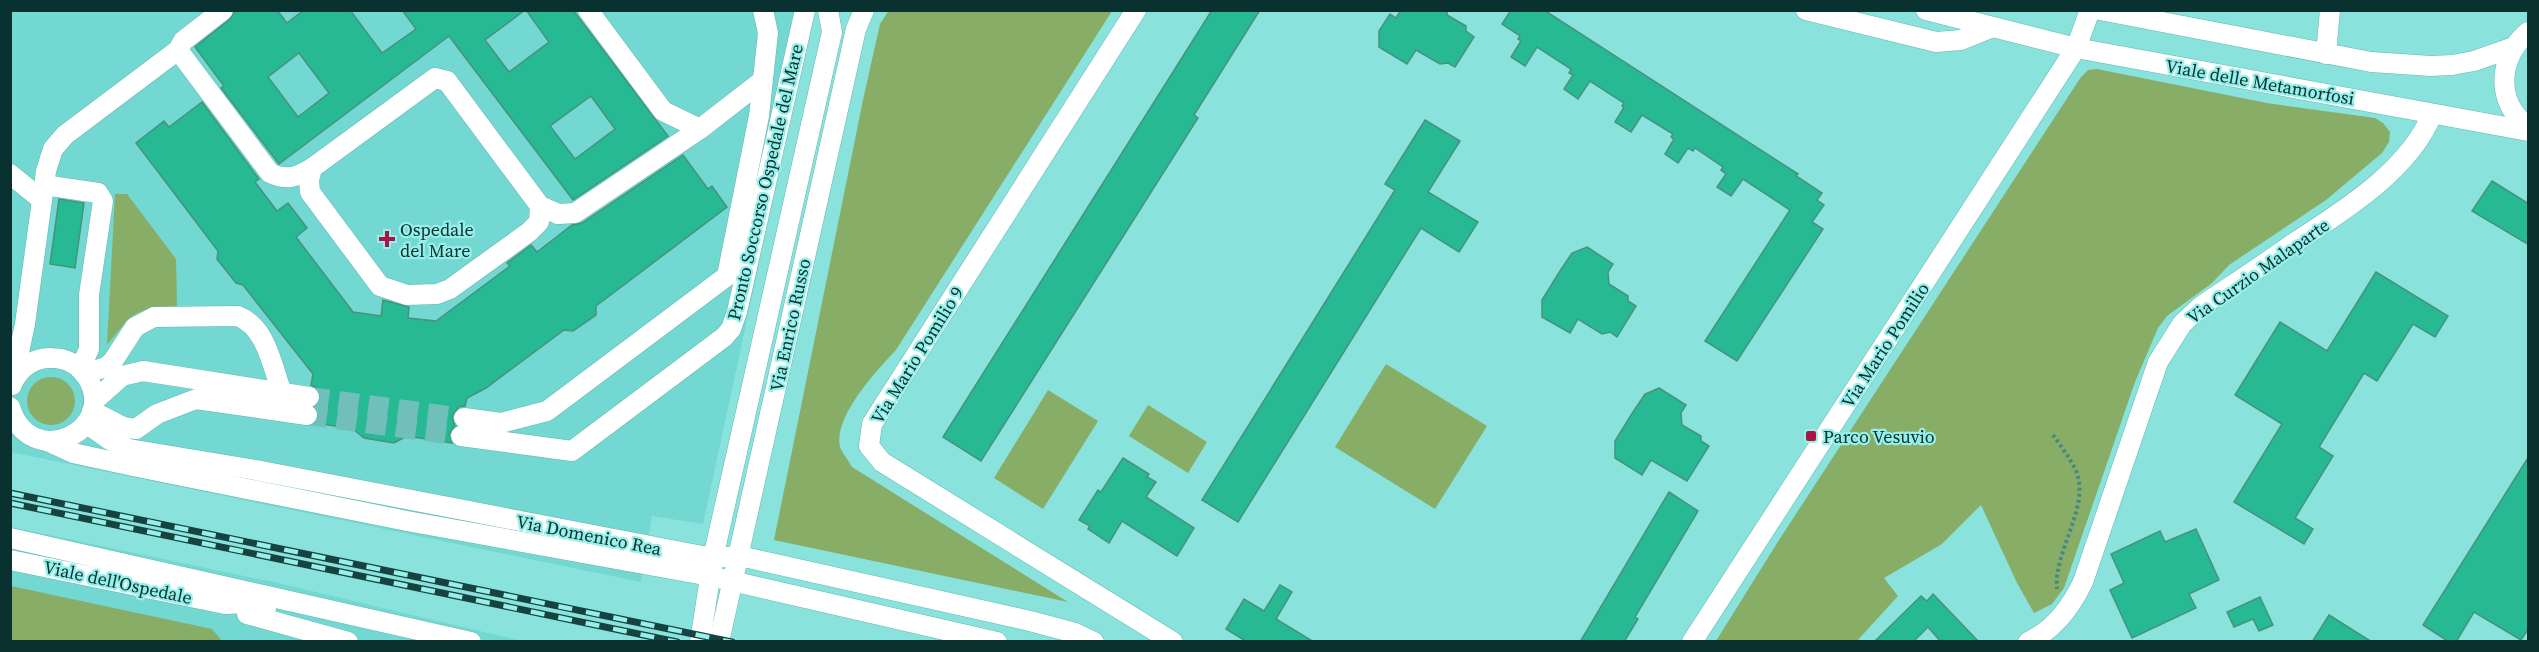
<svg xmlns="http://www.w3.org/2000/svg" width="2539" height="652" viewBox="0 0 2539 652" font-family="'Source Serif 4',serif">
	<rect width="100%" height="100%" fill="#8ae2dd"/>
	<g fill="#73d7d2">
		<path d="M11,11H807L810,27L703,524L652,516L641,582L11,452Z"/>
		<path d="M11,527L278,583L522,641L11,642Z"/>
	</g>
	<g fill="#88ad67">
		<path d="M889,10L1112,11L896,350C877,370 833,417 840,447C842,453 849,461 852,467L1068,602L774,540L863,100L880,24Z"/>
		<path d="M2097,69L2267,103L2375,118L2383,123L2390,132L2389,142L2382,153L2326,200L2229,265L2212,283L2167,316L2158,328L2135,382L2064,588L2052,604L2034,613L2017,583L1981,505L1942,544L1884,578L1898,596L1857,641H1716L1779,540L2081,77L2088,70Z"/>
		<path d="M115,194H127L176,259L177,307C131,310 136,310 107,345Z"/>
		<path d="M1386,364L1487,426L1435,509L1335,447Z"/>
		<circle cx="51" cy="401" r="24"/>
		<path d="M1048,390L1098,421L1043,509L994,478Z"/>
		<path d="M1148,405L1207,442L1188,473L1129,436Z"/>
		<path d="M11,586L212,629L222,641H11Z"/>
	</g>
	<g fill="#26b994" stroke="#46937c" stroke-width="1.5" fill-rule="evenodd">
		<path d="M235,10H277L287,23L304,10H350L382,53L416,29L402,10H525L485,40L509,72L549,42L526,10H573L668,136L573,200L449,36L279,164L221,88L224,86L195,47L230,19ZM299,53L329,93L298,117L268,77ZM591,96L615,129L575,159L550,126Z"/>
		<path d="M1212,10H1260L1194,115L1198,118L981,461L943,437Z"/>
		<path d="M1401,10H1447V15L1466,26V31L1474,37L1455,67L1448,63L1440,64L1416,50L1407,64L1379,47V31L1390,14L1396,18Z"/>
		<path d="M1511,10H1544L1798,174L1796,176L1822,193L1817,200L1824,205L1812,222L1823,229L1737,361L1705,341L1790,210L1743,179L1731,196L1717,187L1726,174L1721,170L1723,167L1695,148L1693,151L1688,148L1678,163L1665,154L1674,139L1671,137L1673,134L1642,115L1631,132L1615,122L1624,107L1622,106L1624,103L1590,81L1578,99L1564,89L1573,75L1569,73L1571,69L1537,47L1525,66L1511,57L1521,41L1518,39L1520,36L1502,24Z"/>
		<path d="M202,102L259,179L255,182L277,211L288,203L307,228L296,237L353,312L381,316L383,300L409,307L408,318L436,321L510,266L507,263L531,245L537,252L572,225L582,223L683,155L708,189L712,186L727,207L596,306V315L573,331L564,330L486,388L467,398L465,406L459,407L452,416L455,426L449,434L452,443L407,436L394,443L364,438L353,429L316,423L319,416L315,407L321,398L317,388L311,385L313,374L243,285L236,283L217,259L218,251L136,143L164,121L169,127Z"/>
		<path d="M1425,120L1460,141L1428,192L1478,222L1459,252L1421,228L1238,522L1202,500L1395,190L1385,184Z"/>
		<path d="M2492,181L2529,204V245L2472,211Z"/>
		<path d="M59,199L84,203L75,268L50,264Z"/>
		<path d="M1587,247L1613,264L1608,272L1609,284L1628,296V301L1636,306L1617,337L1610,332L1602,334L1578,319L1570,333L1542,317V300L1560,271L1572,253Z"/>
		<path d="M2376,272L2448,316L2435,337L2413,324L2377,381L2364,373L2319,447L2333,456L2295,518L2313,529L2304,544L2234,502L2282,424L2235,395L2280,322L2327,351Z"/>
		<path d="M1659,388L1686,405L1681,413L1682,425L1701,436V441L1709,446L1687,481L1651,460L1642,475L1615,458V441L1633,412L1645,394Z"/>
		<path d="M2529,456V628L2521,640L2474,612L2456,642H2449L2423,625Z"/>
		<path d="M1123,458L1149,474L1147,477L1156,482L1146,497L1194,528L1177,556L1122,521L1109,543L1088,529L1090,526L1079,520L1098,490L1101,492Z"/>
		<path d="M1669,492L1698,511L1635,617L1638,619L1624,642H1580Z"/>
		<path d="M2196,529L2219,580L2189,594L2196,608L2132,638L2110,590L2124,583L2111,554L2160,531L2165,542Z"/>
		<path d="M1280,585L1292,592L1276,619L1314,642H1247L1226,629L1244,599L1264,611Z"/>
		<path d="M1933,594L1979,642H1941L1928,627L1913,642H1874L1921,596L1927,601Z"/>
		<path d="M2260,597L2273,625L2259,631L2253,619L2234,627L2227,612Z"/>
		<path d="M2329,615L2372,642H2312Z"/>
	</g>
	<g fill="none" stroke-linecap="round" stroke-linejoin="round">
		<g stroke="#70bfba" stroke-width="20" stroke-dasharray="20 10" stroke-linecap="butt">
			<path d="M309,397L464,418"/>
			<path d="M307,415L461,436"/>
		</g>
		<g stroke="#60b8b3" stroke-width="21">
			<g id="minor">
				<path d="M588,10L663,111L700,129"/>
				<path d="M1136,10L872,424L869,446L882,462L1173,642"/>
				<path d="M1806,10L1936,42L1961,40L1993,27"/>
				<path d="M1926,10L2076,48L2528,131"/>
				<path d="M2100,10L2371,62L2431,66L2452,65L2474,61L2514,47"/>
				<path d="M2528,32C2498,57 2495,103 2528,126"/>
				<path d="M178,50L270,173C287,181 297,177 312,168"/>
				<path d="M2326,54L2330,10"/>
				<path d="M10,174L42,200"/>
				<path d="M44,185L98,193L103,201L89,295V349L80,369"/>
				<path d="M540,206L539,222L529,232L450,289L437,294L407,295L380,286L310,192L309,180L312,168L435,78L447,81L540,206L558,214L575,213L700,129L762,81"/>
				<path d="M84,374L106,367L113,361L135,327L154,317L238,316C267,328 272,366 282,393"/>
				<path d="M12,385L25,324L46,171L53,149L65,135L178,50L183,41L223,10"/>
				<path d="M94,401L122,376L143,371L309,397"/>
				<path d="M10,407C30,473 120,431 87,377C79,365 66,358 52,358C36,357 22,366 14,380"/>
				<path d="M92,411L123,427L136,429L157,414L196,399L307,415"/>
				<path d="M464,418L501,423L547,411L727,276L759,116L768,33L763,10"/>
				<path d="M86,423L110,440L129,449L250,469L713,558L740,556L1030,621L1075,633L1094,642"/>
				<path d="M461,436L572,451L724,337L731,329L737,312L805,10"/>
				<path d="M47,441L73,453L133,466L407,521L710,576L997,642"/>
				<path d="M10,538L471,642"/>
				<path d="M10,560L225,604L248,603L266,608"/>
				<path d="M247,614L348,642"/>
				<path d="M700,642L713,558L832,32L828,10"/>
				<path d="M719,642L856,29L864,10"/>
				<path d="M1692,642L2076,48L2090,10"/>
				<path d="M2028,642C2054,630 2071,607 2083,582L2158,362L2182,324L2200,307C2231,286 2263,265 2294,243C2343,211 2410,170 2432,114"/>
			</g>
		</g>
		<path stroke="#488884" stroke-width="4" stroke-dasharray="3 3" stroke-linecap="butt" d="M2053,435C2061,446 2070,458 2076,471C2091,506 2053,552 2057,589"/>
		<use href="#minor" stroke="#fff" stroke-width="20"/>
		<g stroke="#164340" stroke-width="7">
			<g id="rail">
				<path d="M10,493L732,642"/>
				<path d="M10,503L677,642"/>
			</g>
		</g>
		<use href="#rail" stroke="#97efea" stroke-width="4.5" stroke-dasharray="14" stroke-linecap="butt"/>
	</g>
	<g fill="#aa1543" stroke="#97efea" stroke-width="2">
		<path d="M384 230h6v6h6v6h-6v6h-6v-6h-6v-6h6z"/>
		<rect x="1805" y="430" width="12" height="12" rx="3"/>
	</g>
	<g text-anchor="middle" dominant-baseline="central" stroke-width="4.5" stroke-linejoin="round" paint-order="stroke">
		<g font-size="18" fill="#09312f" stroke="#97efea">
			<text transform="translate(2260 82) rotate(10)">Viale delle Metamorfosi</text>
			<text transform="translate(765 182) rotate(-77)">Pronto Soccorso Ospedale del Mare</text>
			<text transform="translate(2258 271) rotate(-35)">Via Curzio Malaparte</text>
			<text transform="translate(790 325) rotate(-78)">Via Enrico Russo</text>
			<text transform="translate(1885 345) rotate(-57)">Via Mario Pomilio</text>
			<text transform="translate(917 355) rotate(-58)">Via Mario Pomilio 9</text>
			<text transform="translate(589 535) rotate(11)">Via Domenico Rea</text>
			<text transform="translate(118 582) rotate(12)">Viale dell'Ospedale</text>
		</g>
		<g font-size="18" fill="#09312f" stroke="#97efea" text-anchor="start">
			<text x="400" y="229">Ospedale<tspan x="400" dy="21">del Mare</tspan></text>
			<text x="1823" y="436">Parco Vesuvio</text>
		</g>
	</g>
	<rect width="2539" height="652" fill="none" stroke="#09312f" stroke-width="24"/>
</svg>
